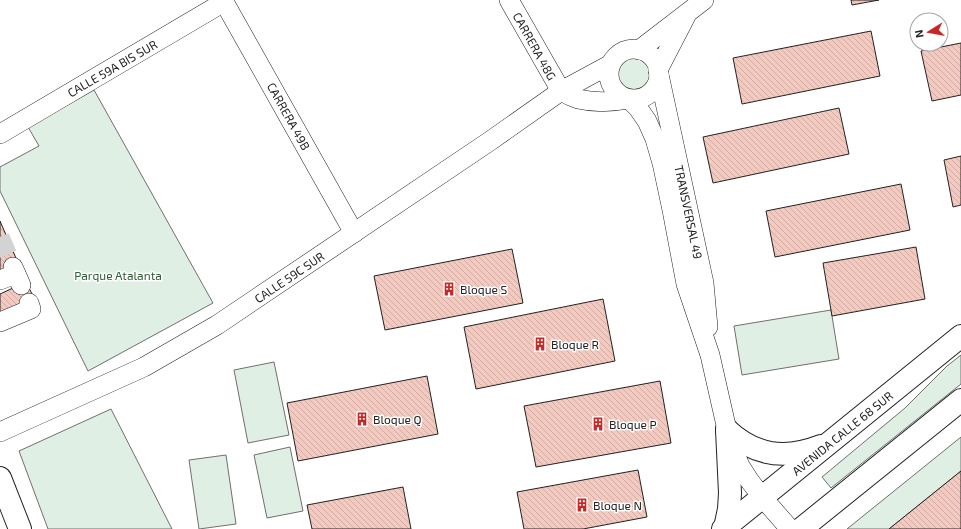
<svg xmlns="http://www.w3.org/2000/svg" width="961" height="529" viewBox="0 0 961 529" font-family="'Exo 2',sans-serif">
	<defs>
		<pattern id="building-back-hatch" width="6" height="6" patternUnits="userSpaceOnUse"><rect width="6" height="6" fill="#f3c9c0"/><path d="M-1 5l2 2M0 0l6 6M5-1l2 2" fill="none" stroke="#d0aca5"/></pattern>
	</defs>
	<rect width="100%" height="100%" fill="#fff"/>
	<g fill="#e0efe3" stroke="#6f6f6f">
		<path d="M633,49L648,54L656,63L655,88L650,93L639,99L620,95L615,91L611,84L609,76V70L616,57L621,52Z"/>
		<path d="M94,90L213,303L88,371L0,191V167L39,146L28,127Z"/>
		<path d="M831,310L839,359L742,375L734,326Z"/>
		<path d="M961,355V384L831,488L822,477L905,408L947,366Z"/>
		<path d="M274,362L289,435L248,443L234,370Z"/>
		<path d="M111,409L172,529H48L19,451Z"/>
		<path d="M961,437V471L889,529H847Z"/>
		<path d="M290,447L303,511L267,518L254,455Z"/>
		<path d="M226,455L236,524L199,529L189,460Z"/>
	</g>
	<g fill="url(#building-back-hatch)" stroke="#222">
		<path d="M851,0H879L852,5Z"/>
		<path d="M871,31L880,76L742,104L733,58Z"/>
		<path d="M961,43V95L932,101L921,51Z"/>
		<path d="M839,108L849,154L713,183L703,137Z"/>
		<path d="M961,156V205L953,207L944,160Z"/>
		<path d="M901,184L910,230L775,257L766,211Z"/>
		<path d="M0,221L19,265L0,272Z"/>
		<path d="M916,247L925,299L832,316L823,263Z"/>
		<path d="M512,249L523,303L385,330L374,276Z"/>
		<path d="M26,282L35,300L0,316V294Z"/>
		<path d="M603,299L615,361L476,389L464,327Z"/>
		<path d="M427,376L438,434L298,461L287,403Z"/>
		<path d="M660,381L671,443L536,467L524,406Z"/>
		<path d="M638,470L647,517L583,529H524L517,492Z"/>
		<path d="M961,471V529H889Z"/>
		<path d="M403,487L411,529H312L307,505Z"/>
	</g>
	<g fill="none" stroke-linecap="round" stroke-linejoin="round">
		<path stroke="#d3d3d3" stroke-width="19" stroke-dasharray="19 10" stroke-linecap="butt" d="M0,237L13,267"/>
		<g stroke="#222" stroke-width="20">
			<g id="minor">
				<path d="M223,0L354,233"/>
				<path d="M509,0L561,91"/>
				<circle cx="634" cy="74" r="25"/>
				<path d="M639,50L704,0"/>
				<path d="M658,70L704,283L708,327"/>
				<path d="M658,70L686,16"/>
				<path d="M561,91C566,94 572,97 578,99C595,103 613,102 629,99"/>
				<path d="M629,99L638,108L647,121L655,139L662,163L672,210L686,284L710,355L727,430L734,451L740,466L749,480L762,497L790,529"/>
				<path d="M0,134L224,2"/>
				<path d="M13,267L21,285"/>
				<path d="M0,280L16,274"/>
				<path d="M0,322L31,309L29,303"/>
				<path d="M0,432L144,367L217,325L490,141L561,91L611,64"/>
			</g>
		</g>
		<g stroke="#222" stroke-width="24">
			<g id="major">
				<path d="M727,430C755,456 785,460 821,446"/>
				<path d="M0,478L20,529"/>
				<path d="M725,528L729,509L730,493L727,430"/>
				<path d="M723,529L961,336"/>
				<path d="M801,529L961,400"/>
			</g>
		</g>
		<use href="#minor" stroke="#fff" stroke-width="19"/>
		<use href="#major" stroke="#fff" stroke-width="22"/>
	</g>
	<defs>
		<g id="building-bare" transform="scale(1.08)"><path d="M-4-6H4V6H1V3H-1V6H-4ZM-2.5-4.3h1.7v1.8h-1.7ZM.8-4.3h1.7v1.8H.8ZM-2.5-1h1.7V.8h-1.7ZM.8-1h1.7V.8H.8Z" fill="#c62828" stroke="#fff" stroke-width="2.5" paint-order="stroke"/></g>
	</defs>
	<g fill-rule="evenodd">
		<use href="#building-bare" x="449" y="289"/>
		<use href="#building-bare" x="540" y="344"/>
		<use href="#building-bare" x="362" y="419"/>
		<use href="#building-bare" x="598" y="424"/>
		<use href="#building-bare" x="582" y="505"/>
	</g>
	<g text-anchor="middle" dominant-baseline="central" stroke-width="3" stroke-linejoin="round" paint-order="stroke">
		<g font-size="12" fill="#222" stroke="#fff">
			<text transform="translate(535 46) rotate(61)">CARRERA 48G</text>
			<text transform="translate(112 68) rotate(-30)">CALLE 59A BIS SUR</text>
			<text transform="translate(289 116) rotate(61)">CARRERA 49B</text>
			<text transform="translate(689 212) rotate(78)">TRANSVERSAL 49</text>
			<text transform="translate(289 277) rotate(-34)">CALLE 59C SUR</text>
			<text transform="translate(842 433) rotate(-39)">AVENIDA CALLE 68 SUR</text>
		</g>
		<g font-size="12" fill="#2f5e38" stroke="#fff">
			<text x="118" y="275">Parque Atalanta</text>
		</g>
		<g font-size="12" fill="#222" stroke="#fff" text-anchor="start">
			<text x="460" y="289">Bloque S</text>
			<text x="551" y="344">Bloque R</text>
			<text x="373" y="419">Bloque Q</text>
			<text x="609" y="424">Bloque P</text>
			<text x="593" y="505">Bloque N</text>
		</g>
	</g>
	<g transform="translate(929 32) rotate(259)"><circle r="19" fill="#ffffff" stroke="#a7a7a7"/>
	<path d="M0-3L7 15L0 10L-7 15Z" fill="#c62828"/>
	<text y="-6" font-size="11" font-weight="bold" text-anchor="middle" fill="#222222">N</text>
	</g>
</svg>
